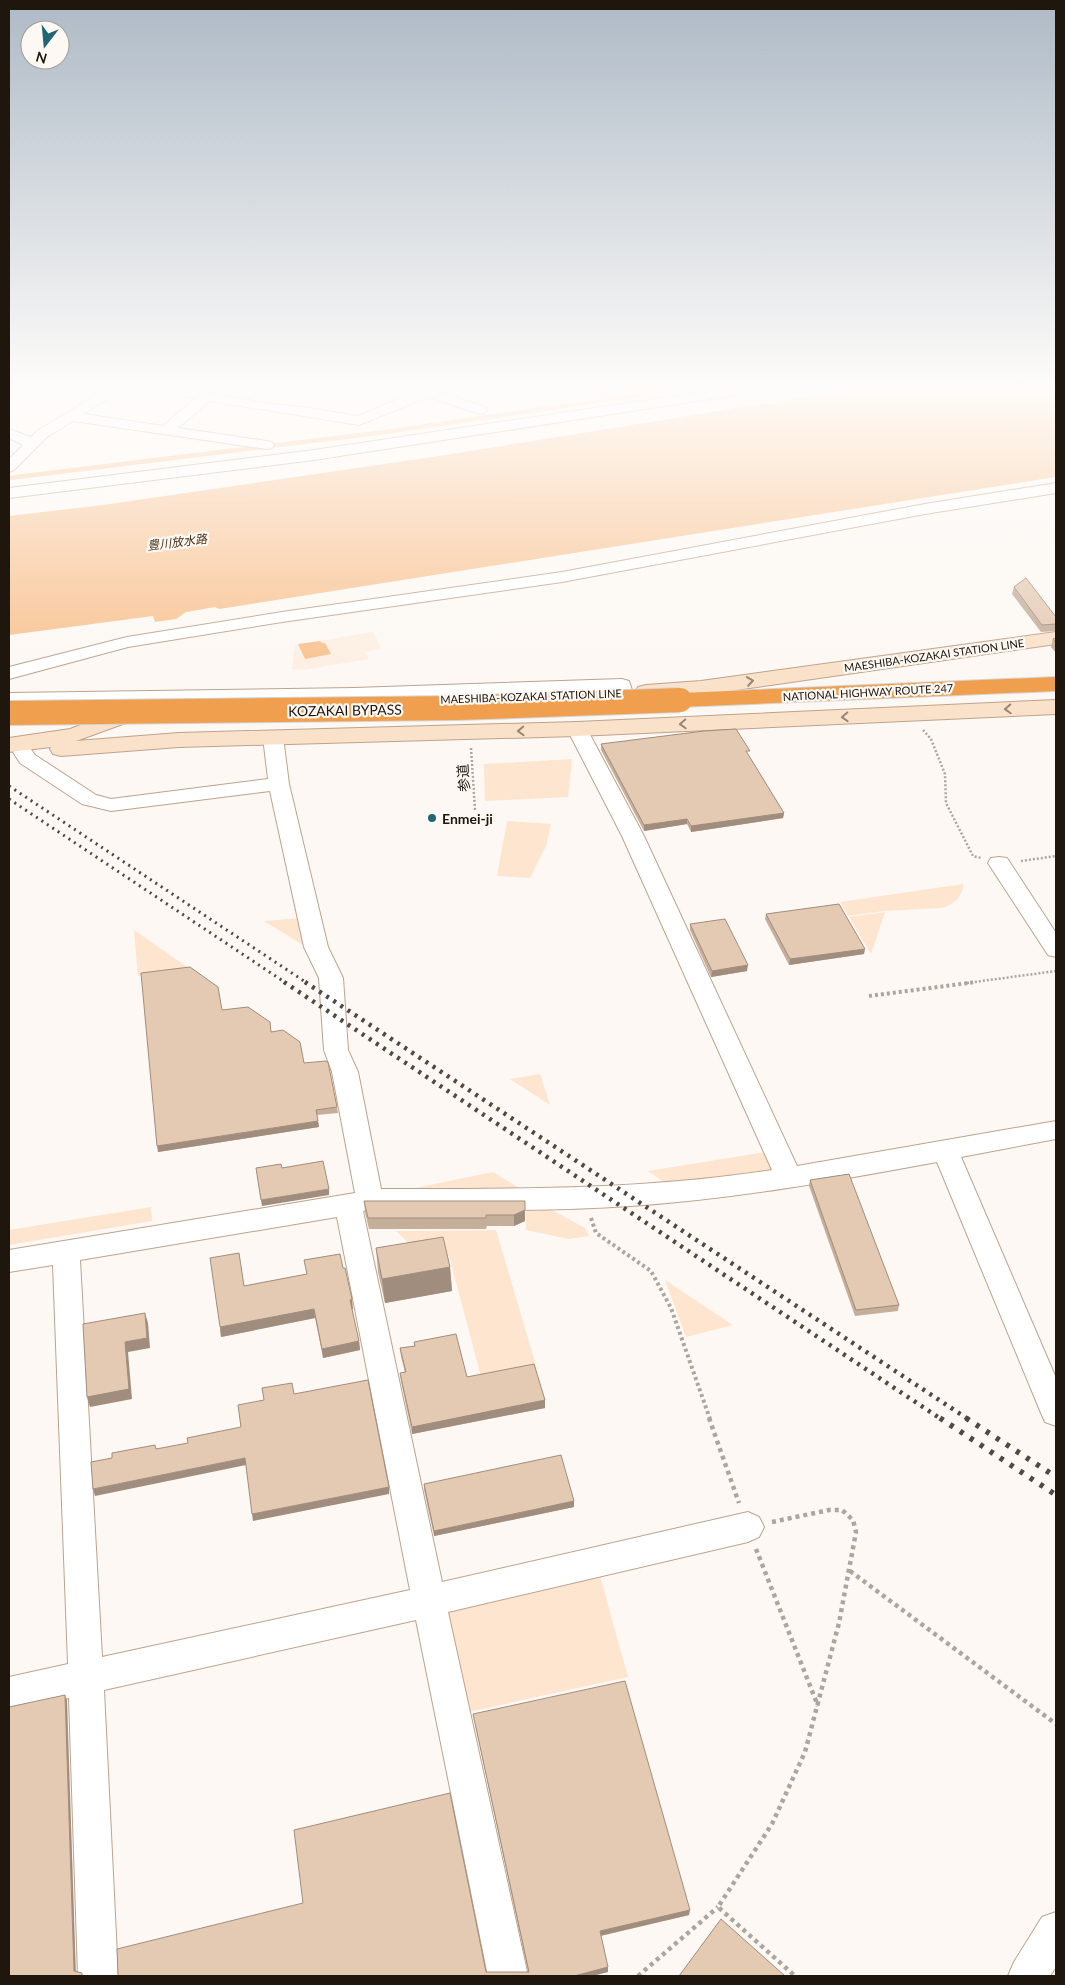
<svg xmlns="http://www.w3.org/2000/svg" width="1065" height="1985" viewBox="0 0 1065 1985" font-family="Lato,'Noto Sans JP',sans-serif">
	<rect width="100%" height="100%" fill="#fdf8f3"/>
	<path fill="#fdefe3" d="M373,632L381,648L365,652L369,659L302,670L292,669L295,645Z"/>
	<g fill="#fde5d0">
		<path d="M572,759L568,797L485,801L484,764Z"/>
		<path d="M507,821L551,824L546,846L530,878L497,876Z"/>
		<path d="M963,884C963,897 953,905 941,908L884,911L848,916L840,902Z"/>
		<path d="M885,912L871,954L849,917Z"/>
		<path d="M301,918L306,947L264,921Z"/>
		<path d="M134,930L190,969L138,976Z"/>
		<path d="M540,1074L550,1105L510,1079Z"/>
		<path d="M766,1152L776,1172L671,1187L648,1171Z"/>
		<path d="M493,1172L524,1191L410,1189Z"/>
		<path d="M526,1204H541L585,1228L589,1236L568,1239L526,1230Z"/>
		<path d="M151,1207L152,1221L9,1245V1230Z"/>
		<path d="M496,1230L537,1369L482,1380L449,1256L413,1247L396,1231Z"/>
		<path d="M665,1280L733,1325L686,1337Z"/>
		<path d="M598,1569L628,1677L464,1713L441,1601Z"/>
	</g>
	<g fill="#f8c393">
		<path d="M854,389H1056V477L219,609L215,607L186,612L176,619L155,622L153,616L9,635V516L103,505L446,455Z"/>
		<path d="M320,641L322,643H325L331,654L305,659L298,644Z"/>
	</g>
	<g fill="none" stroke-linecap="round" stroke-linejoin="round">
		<g stroke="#f8c393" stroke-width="4.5">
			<path d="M588,389L617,398"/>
			<path d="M9,478L385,432L681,389"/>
		</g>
		<g stroke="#bda38d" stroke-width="2">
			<g id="street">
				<path d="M106,389H123L84,414L163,426L196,398L164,392L162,389H192L264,403L302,407L358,416L415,392L412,389H442L440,392L485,407L487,410L485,413L480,414L428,397L359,425L210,401L178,428L267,441L272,442L274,445L272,448L267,449L73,421L47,437L14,470L9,472V459L23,445L9,438V429L31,437L37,431Z"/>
				<path d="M721,389H756L749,393L314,460L9,498V488L314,450Z"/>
				<path d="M1056,483V493L925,514L562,582L282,622L128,647L9,679V667L127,637L282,612L562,572L925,504Z"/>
				<path d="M622,679L629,681L633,693L631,697L624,699L617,697L614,691L354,700L9,705V693L354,688Z"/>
				<path d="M577,723L584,725L587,729L644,836L797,1166L1056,1121V1139L961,1157L1056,1378V1426L1045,1422L1041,1413L937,1162C835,1181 734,1199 631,1206C544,1212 457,1210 370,1209L363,1211L442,1582L748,1512L759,1517L764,1527L759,1537L748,1542L448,1612L528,1976H488L416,1620L104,1690L118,1976H78L69,1698L9,1711V1677L68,1664L53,1265L9,1272V1250L355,1193L332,1072L324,1050L319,978L304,947L270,791L111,811L82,804L20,763L13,752L16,748L23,746L30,748L35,755L96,795L111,799L268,779L263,737L266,733L273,731L280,733L283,737L289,784L328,947L343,978L348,1050L358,1072L381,1189C515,1189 640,1190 772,1170L622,836L567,729L570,725ZM337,1217L410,1590L102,1657L80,1260Z"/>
				<path d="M999,857L1007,858L1056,933V957L1048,955L988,863L991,858Z"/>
				<path d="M1056,1912V1967L1050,1976H1008L1014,1962L1042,1917Z"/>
			</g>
		</g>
		<g stroke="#bda38d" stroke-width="2">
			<g id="secondary">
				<path d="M1056,632V644L701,695L646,699L638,697L635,692L638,687L646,685L701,681Z"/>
				<path d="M1056,700V714L577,736L179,747L61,756L53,754L50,749L51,747L9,752V738L70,729L137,704L145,706L148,711L145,716L76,741L179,733L577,722Z"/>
			</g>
		</g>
		<g stroke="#d7d5d3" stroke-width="2">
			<path id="highway" d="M1056,677V691L680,707L672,705L669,700L672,695L680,693Z"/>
		</g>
		<g stroke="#ada6a0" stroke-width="2.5" stroke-dasharray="2 2" stroke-linecap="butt">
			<path d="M923,730L931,739L945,774L946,803L973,856L981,858"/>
			<path d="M471,748L475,810"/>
			<path d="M1021,861L1056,856"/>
			<path d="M967,983L1056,971"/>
		</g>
		<g stroke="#ada6a0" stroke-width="4" stroke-dasharray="3 3" stroke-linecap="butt">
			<path d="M869,996L976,982"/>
			<path d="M591,1218L596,1233L651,1271L671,1308L710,1419"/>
		</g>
		<g stroke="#ada6a0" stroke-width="4.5" stroke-dasharray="4 4" stroke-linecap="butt">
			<path d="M709,1418L739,1503"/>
			<path d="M772,1522L829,1510H842L853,1520L856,1532L839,1623L805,1752L772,1824L718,1907L795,1976"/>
			<path d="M756,1549L818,1706"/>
			<path d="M850,1571L1056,1724"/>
			<path d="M638,1976L718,1907"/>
		</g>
		<use href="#street" fill="#fff" fill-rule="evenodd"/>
		<use href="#secondary" fill="#fae2ca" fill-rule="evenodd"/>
		<use href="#highway" fill="#f09f4e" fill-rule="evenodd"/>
		<g stroke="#514941" stroke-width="3" stroke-dasharray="2 4.5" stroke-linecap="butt">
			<path d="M9,786L307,983"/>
			<path d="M9,799L286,983"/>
		</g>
		<g stroke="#514941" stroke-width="4.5" stroke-dasharray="3 5.5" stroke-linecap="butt">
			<path d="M284,982L941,1419"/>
			<path d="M305,982L968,1419"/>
		</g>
		<g stroke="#514941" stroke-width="5.5" stroke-dasharray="4 8" stroke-linecap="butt">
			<path d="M940,1418L1056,1495"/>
			<path d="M966,1418L1056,1477"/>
		</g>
		<g stroke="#d7d5d3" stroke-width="26" stroke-linecap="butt">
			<path id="highway-bridge" d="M9,713L458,708L680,700"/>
		</g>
		<use href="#highway-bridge" stroke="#f09f4e" stroke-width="24"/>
	</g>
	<g fill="#c5ae9a">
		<path d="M1014,587L1056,617V631L1041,632L1012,594Z"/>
		<path d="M1056,638V653L1051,647L1053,639Z"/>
		<path d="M601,744L749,756L784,813L783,818L691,832L687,824L644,831L601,750Z"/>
		<path d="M766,914L864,954L789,965L765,919Z"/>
		<path d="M690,924L747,971L711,977L690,930Z"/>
		<path d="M222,1010L271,1032L304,1063L337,1107L338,1113L317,1115L319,1127L158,1152Z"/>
		<path d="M810,1180L899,1305L898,1311L855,1316L809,1186Z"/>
		<path d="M364,1201H525V1221L514,1226H487L486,1229H369L365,1212Z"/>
		<path d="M376,1248L450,1267L452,1291L385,1303L378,1272Z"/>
		<path d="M304,1260L353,1309H352L359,1341L360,1350L323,1358L315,1318L221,1337L220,1327L244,1286L307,1274Z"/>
		<path d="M414,1342L467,1377L545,1408L412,1434L401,1381L400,1373H405L401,1356L400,1348L414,1346Z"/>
		<path d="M424,1484L574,1501V1507L434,1536L424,1490Z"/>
		<path d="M473,1714L689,1915L601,1936L608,1967V1972L592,1976H118L486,1972H528L474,1719Z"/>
	</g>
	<g fill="#a08d7d">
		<path d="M784,813L783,818L691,832V826Z"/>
		<path d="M687,819V824L644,831V825Z"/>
		<path d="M865,949L864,954L789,965L790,959Z"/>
		<path d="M748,965L747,971L711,977L712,971Z"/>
		<path d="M318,1121L319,1127L158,1152L157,1146Z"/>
		<path d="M329,1189V1195L262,1206L261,1200Z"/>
		<path d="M525,1210V1221L514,1226V1215Z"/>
		<path d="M450,1267L452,1291L385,1303L382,1279Z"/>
		<path d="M352,1299L353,1309H351L350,1300Z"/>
		<path d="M314,1309L315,1318L221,1337L220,1327Z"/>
		<path d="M145,1313L148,1323L150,1348L128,1352L132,1399L90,1407L87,1397Z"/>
		<path d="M359,1341L360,1350L323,1358L322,1349Z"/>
		<path d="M545,1400V1408L412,1434V1427Z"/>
		<path d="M245,1458L246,1465L95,1496L93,1489Z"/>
		<path d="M389,1487V1494L253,1521L252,1514Z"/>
		<path d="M574,1501V1507L434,1536V1531Z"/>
		<path d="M65,1695L67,1700L76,1976L74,1971Z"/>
		<path d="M690,1910L689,1915L599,1936L600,1931Z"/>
		<path d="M608,1967V1972L592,1976H574Z"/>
	</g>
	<g fill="#e5cab3" stroke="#a08d7d">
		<path d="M1026,578L1056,617V624L1042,625L1014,587Z"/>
		<path d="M1056,638V643L1053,639Z"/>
		<path d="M736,729L750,751H746L784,813L691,826L687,819L644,825L601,744L704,731Z"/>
		<path d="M839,904L865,949L790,959L766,914Z"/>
		<path d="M725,919L748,965L712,971L690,924Z"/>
		<path d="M190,967L218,987L222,1010L248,1007L270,1022L271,1032L283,1030L300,1042L304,1063L326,1061L328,1062L337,1107L316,1110L318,1121L157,1146L141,973Z"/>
		<path d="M323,1161L329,1189L261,1200L256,1168L281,1164L282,1168Z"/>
		<path d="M849,1174L899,1305L856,1310L810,1180Z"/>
		<path d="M364,1201H525V1210L514,1215H486V1218H368Z"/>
		<path d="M443,1237L450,1267L382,1279L376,1248Z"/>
		<path d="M239,1253L244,1286L307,1274L304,1260L340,1254L343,1268H345L352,1299L350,1300L359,1341L322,1349L314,1309L220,1327L210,1258Z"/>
		<path d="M145,1313L147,1338L125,1342L129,1389L87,1397L83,1324Z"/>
		<path d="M456,1334L467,1377L534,1364L545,1400L412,1427L400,1373L406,1372L400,1348L415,1346L414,1342Z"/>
		<path d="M368,1380L389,1487L252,1514L245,1458L93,1489L91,1462L112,1458V1453L155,1445L156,1449L188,1443L187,1438L241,1427L238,1405L264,1400L262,1388L292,1383L294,1394Z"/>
		<path d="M561,1455L574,1501L434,1531L424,1484Z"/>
		<path d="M625,1681L690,1910L600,1931L608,1967L574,1976H118L117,1949L303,1903L294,1830L450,1793L486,1972H529L473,1714Z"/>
		<path d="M65,1695L74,1971L82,1973V1976H9V1707Z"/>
		<path d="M721,1919L785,1976H679Z"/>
	</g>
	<defs><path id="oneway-chevron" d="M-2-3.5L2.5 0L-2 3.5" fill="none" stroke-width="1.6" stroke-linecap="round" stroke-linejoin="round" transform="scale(1.25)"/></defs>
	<g stroke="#978675">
		<use href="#oneway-chevron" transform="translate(750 681) rotate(-8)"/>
		<use href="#oneway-chevron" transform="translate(1008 709) rotate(177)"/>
		<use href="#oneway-chevron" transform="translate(845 717) rotate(177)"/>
		<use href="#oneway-chevron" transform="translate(683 724) rotate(177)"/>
		<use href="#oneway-chevron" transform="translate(521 731) rotate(178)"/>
	</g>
	<linearGradient id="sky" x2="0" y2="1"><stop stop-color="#aebac6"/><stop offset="0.58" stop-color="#fefcfa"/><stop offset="1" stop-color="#fefcfa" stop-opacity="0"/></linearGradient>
	<rect width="1065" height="667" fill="url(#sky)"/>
	<circle fill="#206775" stroke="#fdf8f3" stroke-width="2" cx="432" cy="818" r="5"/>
	<g text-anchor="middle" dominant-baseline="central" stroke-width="4.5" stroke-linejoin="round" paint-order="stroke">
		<g font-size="11" fill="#1f160d" stroke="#fdf8f3">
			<text transform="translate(934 655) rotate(-8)">MAESHIBA-KOZAKAI STATION LINE</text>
			<text transform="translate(868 692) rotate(-3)">NATIONAL HIGHWAY ROUTE 247</text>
			<text transform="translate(531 696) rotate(-2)">MAESHIBA-KOZAKAI STATION LINE</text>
		</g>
		<g font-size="12" font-style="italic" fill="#4c3117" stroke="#fdf8f3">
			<text transform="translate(177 542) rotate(-7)">豊川放水路</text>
		</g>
		<g font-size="14" fill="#1f160d" stroke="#fdf8f3">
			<text transform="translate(345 710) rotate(-1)">KOZAKAI BYPASS</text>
			<text transform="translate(463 778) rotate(-94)">参道</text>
		</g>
		<g font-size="14" font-weight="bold" fill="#1f160d" stroke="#fdf8f3" text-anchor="start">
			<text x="442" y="818">Enmei-ji</text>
		</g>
	</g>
	<rect width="1065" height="1985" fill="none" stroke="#1f160d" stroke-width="20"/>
	<g transform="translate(45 45) rotate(196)"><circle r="24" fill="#fdf8f3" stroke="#a49e97"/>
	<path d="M0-4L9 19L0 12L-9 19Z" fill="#206775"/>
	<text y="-8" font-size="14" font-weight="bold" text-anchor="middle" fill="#1f160d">N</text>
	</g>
</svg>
